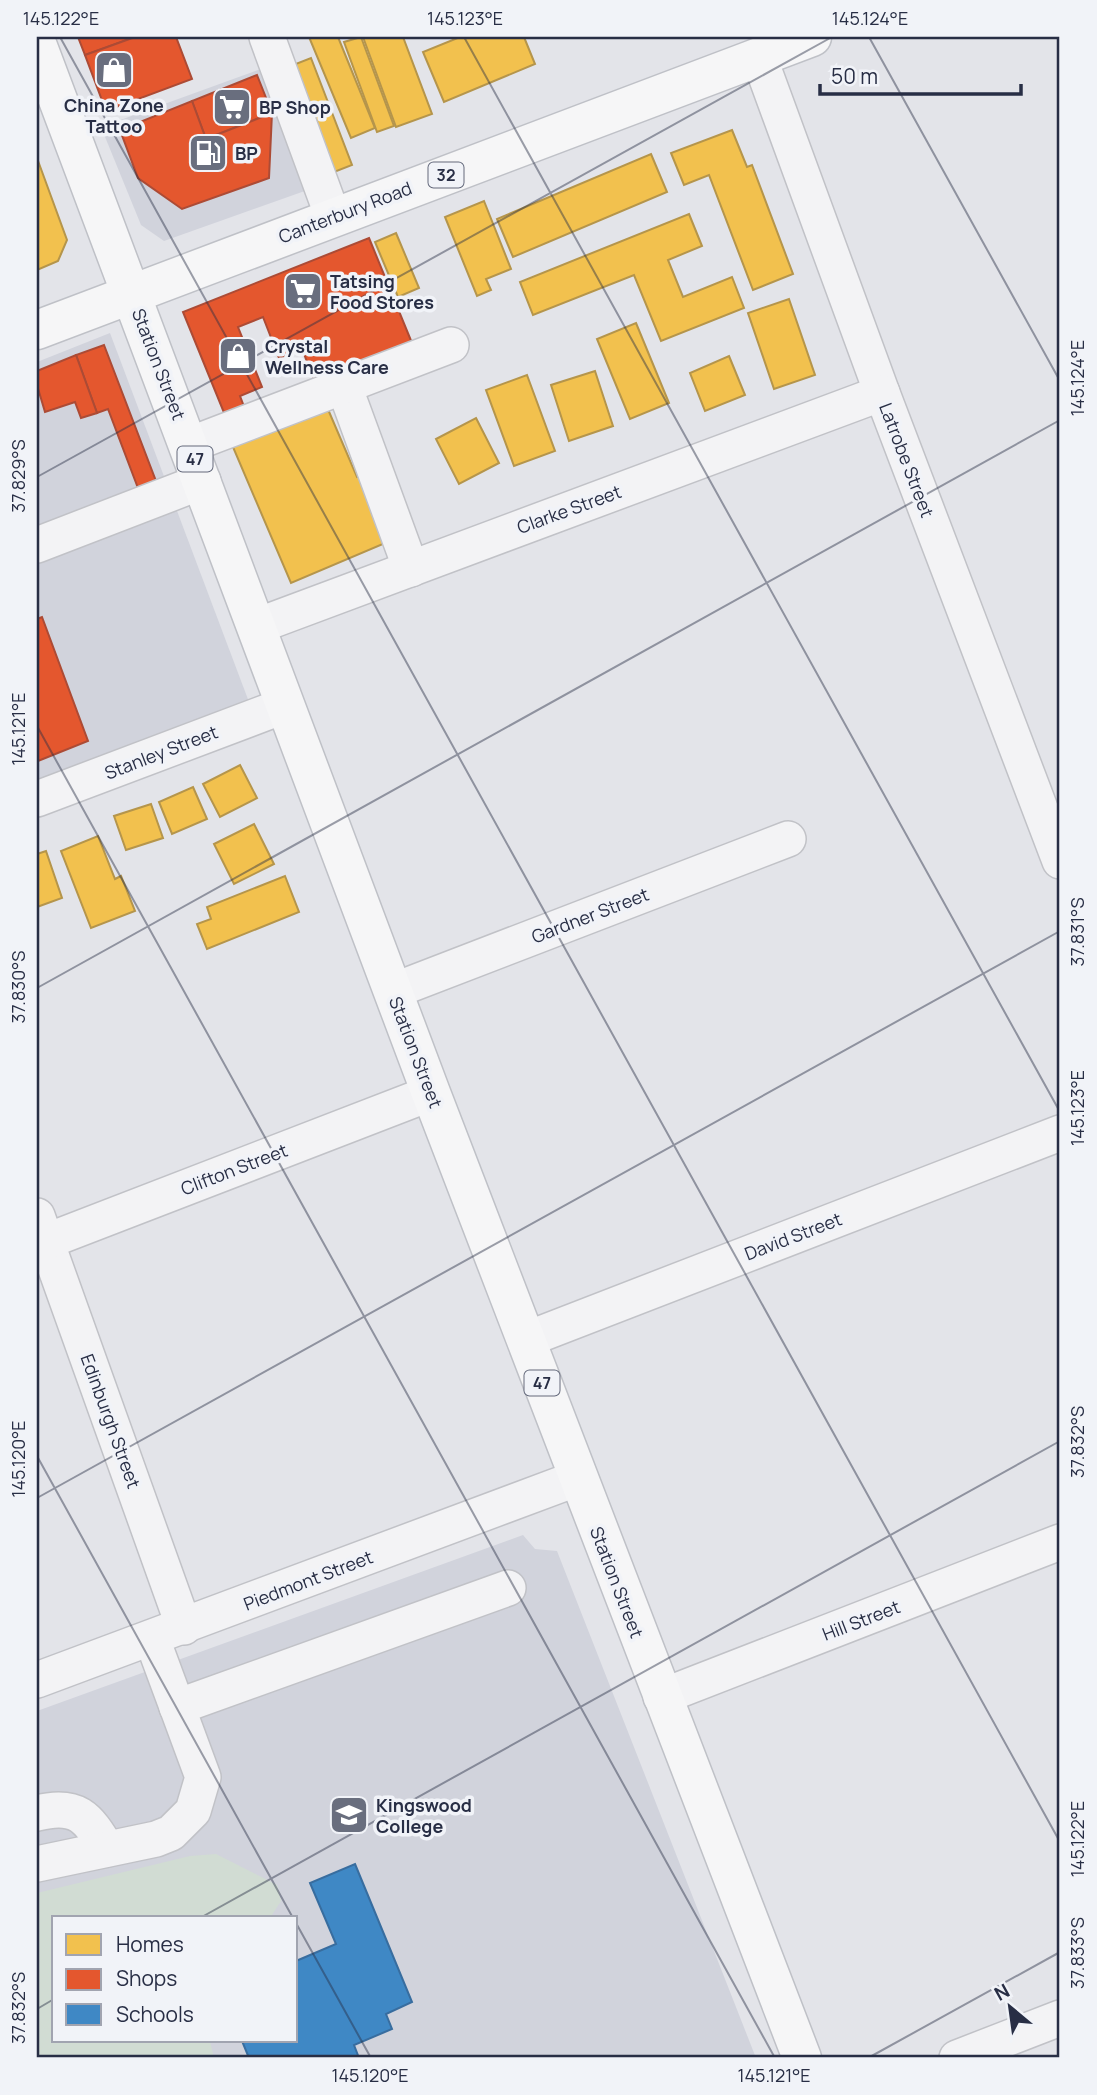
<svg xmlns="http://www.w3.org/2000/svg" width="1097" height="2095" viewBox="0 0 1097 2095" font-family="Manrope,sans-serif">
	<rect width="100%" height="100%" fill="#e3e4e9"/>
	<g fill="#d1d3dc" fill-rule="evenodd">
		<path d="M269,66L316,187L164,241L141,225L101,127Z"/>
		<path d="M110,333L249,702L37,780V362Z"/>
		<path d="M523,1535L535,1549L557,1551L756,2058H37V1711ZM54,1918H296V2041H54Z"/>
	</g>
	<path fill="#d1dcd3" d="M216,1854L277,1885L281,1901L270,1918H54V2041H210L214,2058H37V1893L190,1856Z"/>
	<g fill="#f2c14e" stroke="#b5954b" stroke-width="2">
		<path d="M309,37H338L375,128L351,138Z"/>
		<path d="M361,37L394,126L377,132L344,42Z"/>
		<path d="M363,37H403L432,114L396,127Z"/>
		<path d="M460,37H524L535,64L444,102L423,52Z"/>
		<path d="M311,58L352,165L329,174L288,67Z"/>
		<path d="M732,130L747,167L752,165L793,274L753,290L709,175L684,185L671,153Z"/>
		<path d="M651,154L667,192L513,257L497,219Z"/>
		<path d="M37,158L67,240L58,261L37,270Z"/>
		<path d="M484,201L511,269L486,279L491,290L477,296L445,217Z"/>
		<path d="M689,214L702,246L668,260L683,297L732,277L744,308L661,341L634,275L533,315L520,282Z"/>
		<path d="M396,233L419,288L398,297L375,242Z"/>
		<path d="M789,299L815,375L774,389L748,313Z"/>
		<path d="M636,323L669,403L630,419L597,339Z"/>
		<path d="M729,356L745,395L705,411L690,373Z"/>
		<path d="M595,371L613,426L569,441L551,385Z"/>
		<path d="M527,375L555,451L514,466L486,390Z"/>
		<path d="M324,400L357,477L362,475L390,541L291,583L230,440Z"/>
		<path d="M476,418L499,463L459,484L436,439Z"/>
		<path d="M240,765L257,798L220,817L203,784Z"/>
		<path d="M193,787L207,819L172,834L159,802Z"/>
		<path d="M151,804L163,838L126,850L114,816Z"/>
		<path d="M254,824L274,864L234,884L214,844Z"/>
		<path d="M98,836L115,879L121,876L135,911L91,928L61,851Z"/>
		<path d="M46,851L62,898L37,907V854Z"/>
		<path d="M285,876L299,912L207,949L197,924L211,919L207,907Z"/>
	</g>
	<g fill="#e4572e" stroke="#ac4b35" stroke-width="2">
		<path d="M78,37H135L85,55Z"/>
		<path d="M135,37H176L192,79L106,111L85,55Z"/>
		<path d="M257,75L272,113L206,139L192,101Z"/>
		<path d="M192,101L206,139L272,113L269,178L182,209L138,178L120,130Z"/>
		<path d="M369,238L412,343L315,382L302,349L279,358L263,317L238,327L262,387L240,396L248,417L229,425L183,312Z"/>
		<path d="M104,345L159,489L141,496L108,409L97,413L76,355Z"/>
		<path d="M76,355L97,413L81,418L75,402L45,412L37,385V371Z"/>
		<path d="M42,617L88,741L38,761L37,619Z"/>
	</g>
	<path fill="#3f88c5" stroke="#386d9f" stroke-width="2" d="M355,1864L412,2002L386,2014L392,2029L354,2045L359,2058H249L242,2041H296V1961L336,1944L310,1883Z"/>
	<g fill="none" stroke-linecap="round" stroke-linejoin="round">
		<g stroke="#c1c2c7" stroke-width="38">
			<g id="minor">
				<path d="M267,37L333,217"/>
				<path d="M759,57L882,393L1060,861"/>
				<path d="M344,386L411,569"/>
				<path d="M189,445L451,345"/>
				<path d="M37,545L203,481"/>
				<path d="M257,626L882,393"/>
				<path d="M37,799L286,705"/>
				<path d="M393,991L788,839"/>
				<path d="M37,1216L184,1627"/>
				<path d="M37,1245L431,1093"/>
				<path d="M525,1340L1060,1133"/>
				<path d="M37,1680L578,1478"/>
				<path d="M661,1697L1060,1542"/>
				<path d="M177,1707L508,1588"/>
				<path d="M37,1813C77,1803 88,1817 107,1849"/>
				<path d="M37,1864L156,1839L171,1833L193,1811L203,1777L152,1639"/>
				<path d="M957,2058L1060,2018"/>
			</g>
		</g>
		<g stroke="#bfc1c7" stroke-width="41">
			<g id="major">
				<path d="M37,44L431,1093L802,2058"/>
				<path d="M37,330L812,37"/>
			</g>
		</g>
		<use href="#minor" stroke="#f3f3f5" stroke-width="35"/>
		<use href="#major" stroke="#f6f6f7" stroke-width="38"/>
	</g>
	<path fill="none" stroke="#282e45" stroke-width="2" stroke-opacity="0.45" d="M60,37L1060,1842M464,37L1060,1112M869,37L1060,381M37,477L832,37M37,726L775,2058M37,988L1060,420M37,1456L293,1918M37,1498L1060,931M200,1918L1060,1441M296,1923L371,2058M37,2009L54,1999M868,2058L1060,1952"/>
	<defs>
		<g id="shop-square" transform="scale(2.0125)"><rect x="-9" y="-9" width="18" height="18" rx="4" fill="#696e7e" stroke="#f1f3f8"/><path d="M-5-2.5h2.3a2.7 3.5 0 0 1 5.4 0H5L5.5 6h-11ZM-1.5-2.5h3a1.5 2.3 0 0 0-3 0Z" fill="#fff"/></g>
		<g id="supermarket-square" transform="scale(2.0125)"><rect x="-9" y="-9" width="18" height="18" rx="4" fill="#696e7e" stroke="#f1f3f8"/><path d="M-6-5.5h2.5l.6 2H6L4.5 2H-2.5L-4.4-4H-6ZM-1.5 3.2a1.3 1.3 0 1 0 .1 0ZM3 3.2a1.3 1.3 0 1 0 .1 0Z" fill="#fff"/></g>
		<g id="fuel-square" transform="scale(2.0125)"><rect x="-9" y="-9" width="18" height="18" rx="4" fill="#696e7e" stroke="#f1f3f8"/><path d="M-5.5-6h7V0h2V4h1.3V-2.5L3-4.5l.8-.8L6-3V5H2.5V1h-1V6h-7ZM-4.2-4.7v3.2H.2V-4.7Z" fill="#fff"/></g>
		<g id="school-square" transform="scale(2.0125)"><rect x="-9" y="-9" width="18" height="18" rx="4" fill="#696e7e" stroke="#f1f3f8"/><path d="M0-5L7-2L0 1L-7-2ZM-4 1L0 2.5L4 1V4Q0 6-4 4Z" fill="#fff"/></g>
	</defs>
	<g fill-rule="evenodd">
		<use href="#shop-square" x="114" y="70"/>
		<use href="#supermarket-square" x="232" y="107"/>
		<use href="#fuel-square" x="208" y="153"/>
		<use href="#supermarket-square" x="303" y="291"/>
		<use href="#shop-square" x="238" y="356"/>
		<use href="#school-square" x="349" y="1815"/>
	</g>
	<g text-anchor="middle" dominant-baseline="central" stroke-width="7" stroke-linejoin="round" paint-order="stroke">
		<g fill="#f1f3f8" stroke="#64697b" stroke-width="2">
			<rect x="428.5" y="162.5" width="35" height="25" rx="5"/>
			<rect x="177.5" y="446.5" width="35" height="25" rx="5"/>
			<rect x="524.5" y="1370.5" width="35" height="25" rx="5"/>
		</g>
		<g font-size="16" font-weight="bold" fill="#282e45">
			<text x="446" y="175">32</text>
			<text x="195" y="459">47</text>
			<text x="542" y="1383">47</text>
		</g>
		<g font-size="18" font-weight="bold" fill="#282e45" stroke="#f1f3f8" text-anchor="start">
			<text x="114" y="105" text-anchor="middle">China Zone<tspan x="114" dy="21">Tattoo</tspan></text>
			<text x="259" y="107">BP Shop</text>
			<text x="235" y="153">BP</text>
			<text x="330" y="281">Tatsing<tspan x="330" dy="21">Food Stores</tspan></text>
			<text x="265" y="346">Crystal<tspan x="265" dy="21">Wellness Care</tspan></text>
			<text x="376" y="1805">Kingswood<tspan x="376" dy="21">College</tspan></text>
		</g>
		<g font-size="18" fill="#282e45" stroke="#f1f3f8">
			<text transform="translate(345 212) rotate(-21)">Canterbury Road</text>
			<text transform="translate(159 364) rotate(69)">Station Street</text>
			<text transform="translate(907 460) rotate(69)">Latrobe Street</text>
			<text transform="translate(569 509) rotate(-20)">Clarke Street</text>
			<text transform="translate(161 752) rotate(-21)">Stanley Street</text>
			<text transform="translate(590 915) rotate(-21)">Gardner Street</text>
			<text transform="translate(416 1052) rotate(69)">Station Street</text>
			<text transform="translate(234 1169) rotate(-21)">Clifton Street</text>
			<text transform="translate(793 1236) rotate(-21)">David Street</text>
			<text transform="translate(111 1421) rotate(70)">Edinburgh Street</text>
			<text transform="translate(308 1580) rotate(-21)">Piedmont Street</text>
			<text transform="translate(617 1582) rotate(69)">Station Street</text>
			<text transform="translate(861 1620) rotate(-21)">Hill Street</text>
		</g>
	</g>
	<rect width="1097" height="2095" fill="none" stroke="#f1f3f8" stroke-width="77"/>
	<rect x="52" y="1916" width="245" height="126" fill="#f1f3f8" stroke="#a1a4b0" stroke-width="2"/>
	<rect x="66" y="1934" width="35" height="21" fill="#f2c14e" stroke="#a1a4b0" stroke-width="2"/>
	<text x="116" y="1952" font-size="21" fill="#282e45">Homes</text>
	<rect x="66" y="1969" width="35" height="21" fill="#e4572e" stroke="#a1a4b0" stroke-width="2"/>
	<text x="116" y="1986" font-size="21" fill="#282e45">Shops</text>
	<rect x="66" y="2004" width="35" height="21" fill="#3f88c5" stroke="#a1a4b0" stroke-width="2"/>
	<text x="116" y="2022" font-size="21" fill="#282e45">Schools</text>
	<g transform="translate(1010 2007) rotate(331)" stroke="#f1f3f8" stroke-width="5" paint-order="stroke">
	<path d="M0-5L12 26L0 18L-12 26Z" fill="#282e45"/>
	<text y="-10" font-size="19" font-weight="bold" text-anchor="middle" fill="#282e45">N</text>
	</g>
	<path d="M820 84v10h201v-10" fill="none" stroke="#282e45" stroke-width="3.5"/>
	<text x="831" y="84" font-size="21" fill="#282e45" stroke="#f1f3f8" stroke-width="5" paint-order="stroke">50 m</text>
	<rect x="38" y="38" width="1020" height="2018" fill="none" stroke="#282e45" stroke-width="2.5"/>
	<g font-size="18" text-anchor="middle" fill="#282e45">
		<text x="61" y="25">145.122°E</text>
		<text x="465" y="25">145.123°E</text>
		<text x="870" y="25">145.124°E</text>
		<text transform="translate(1078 378) rotate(-90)" y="6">145.124°E</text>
		<text transform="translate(19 476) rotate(-90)" y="6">37.829°S</text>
		<text transform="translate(19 729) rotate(-90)" y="6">145.121°E</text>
		<text transform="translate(1078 932) rotate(-90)" y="6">37.831°S</text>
		<text transform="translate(19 987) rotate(-90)" y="6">37.830°S</text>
		<text transform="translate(1078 1108) rotate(-90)" y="6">145.123°E</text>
		<text transform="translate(1078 1442) rotate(-90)" y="6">37.832°S</text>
		<text transform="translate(19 1459) rotate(-90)" y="6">145.120°E</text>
		<text transform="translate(1078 1839) rotate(-90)" y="6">145.122°E</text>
		<text transform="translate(1078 1953) rotate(-90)" y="6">37.833°S</text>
		<text transform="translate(19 2008) rotate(-90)" y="6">37.832°S</text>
		<text x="370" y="2082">145.120°E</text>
		<text x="774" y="2082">145.121°E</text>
	</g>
</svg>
